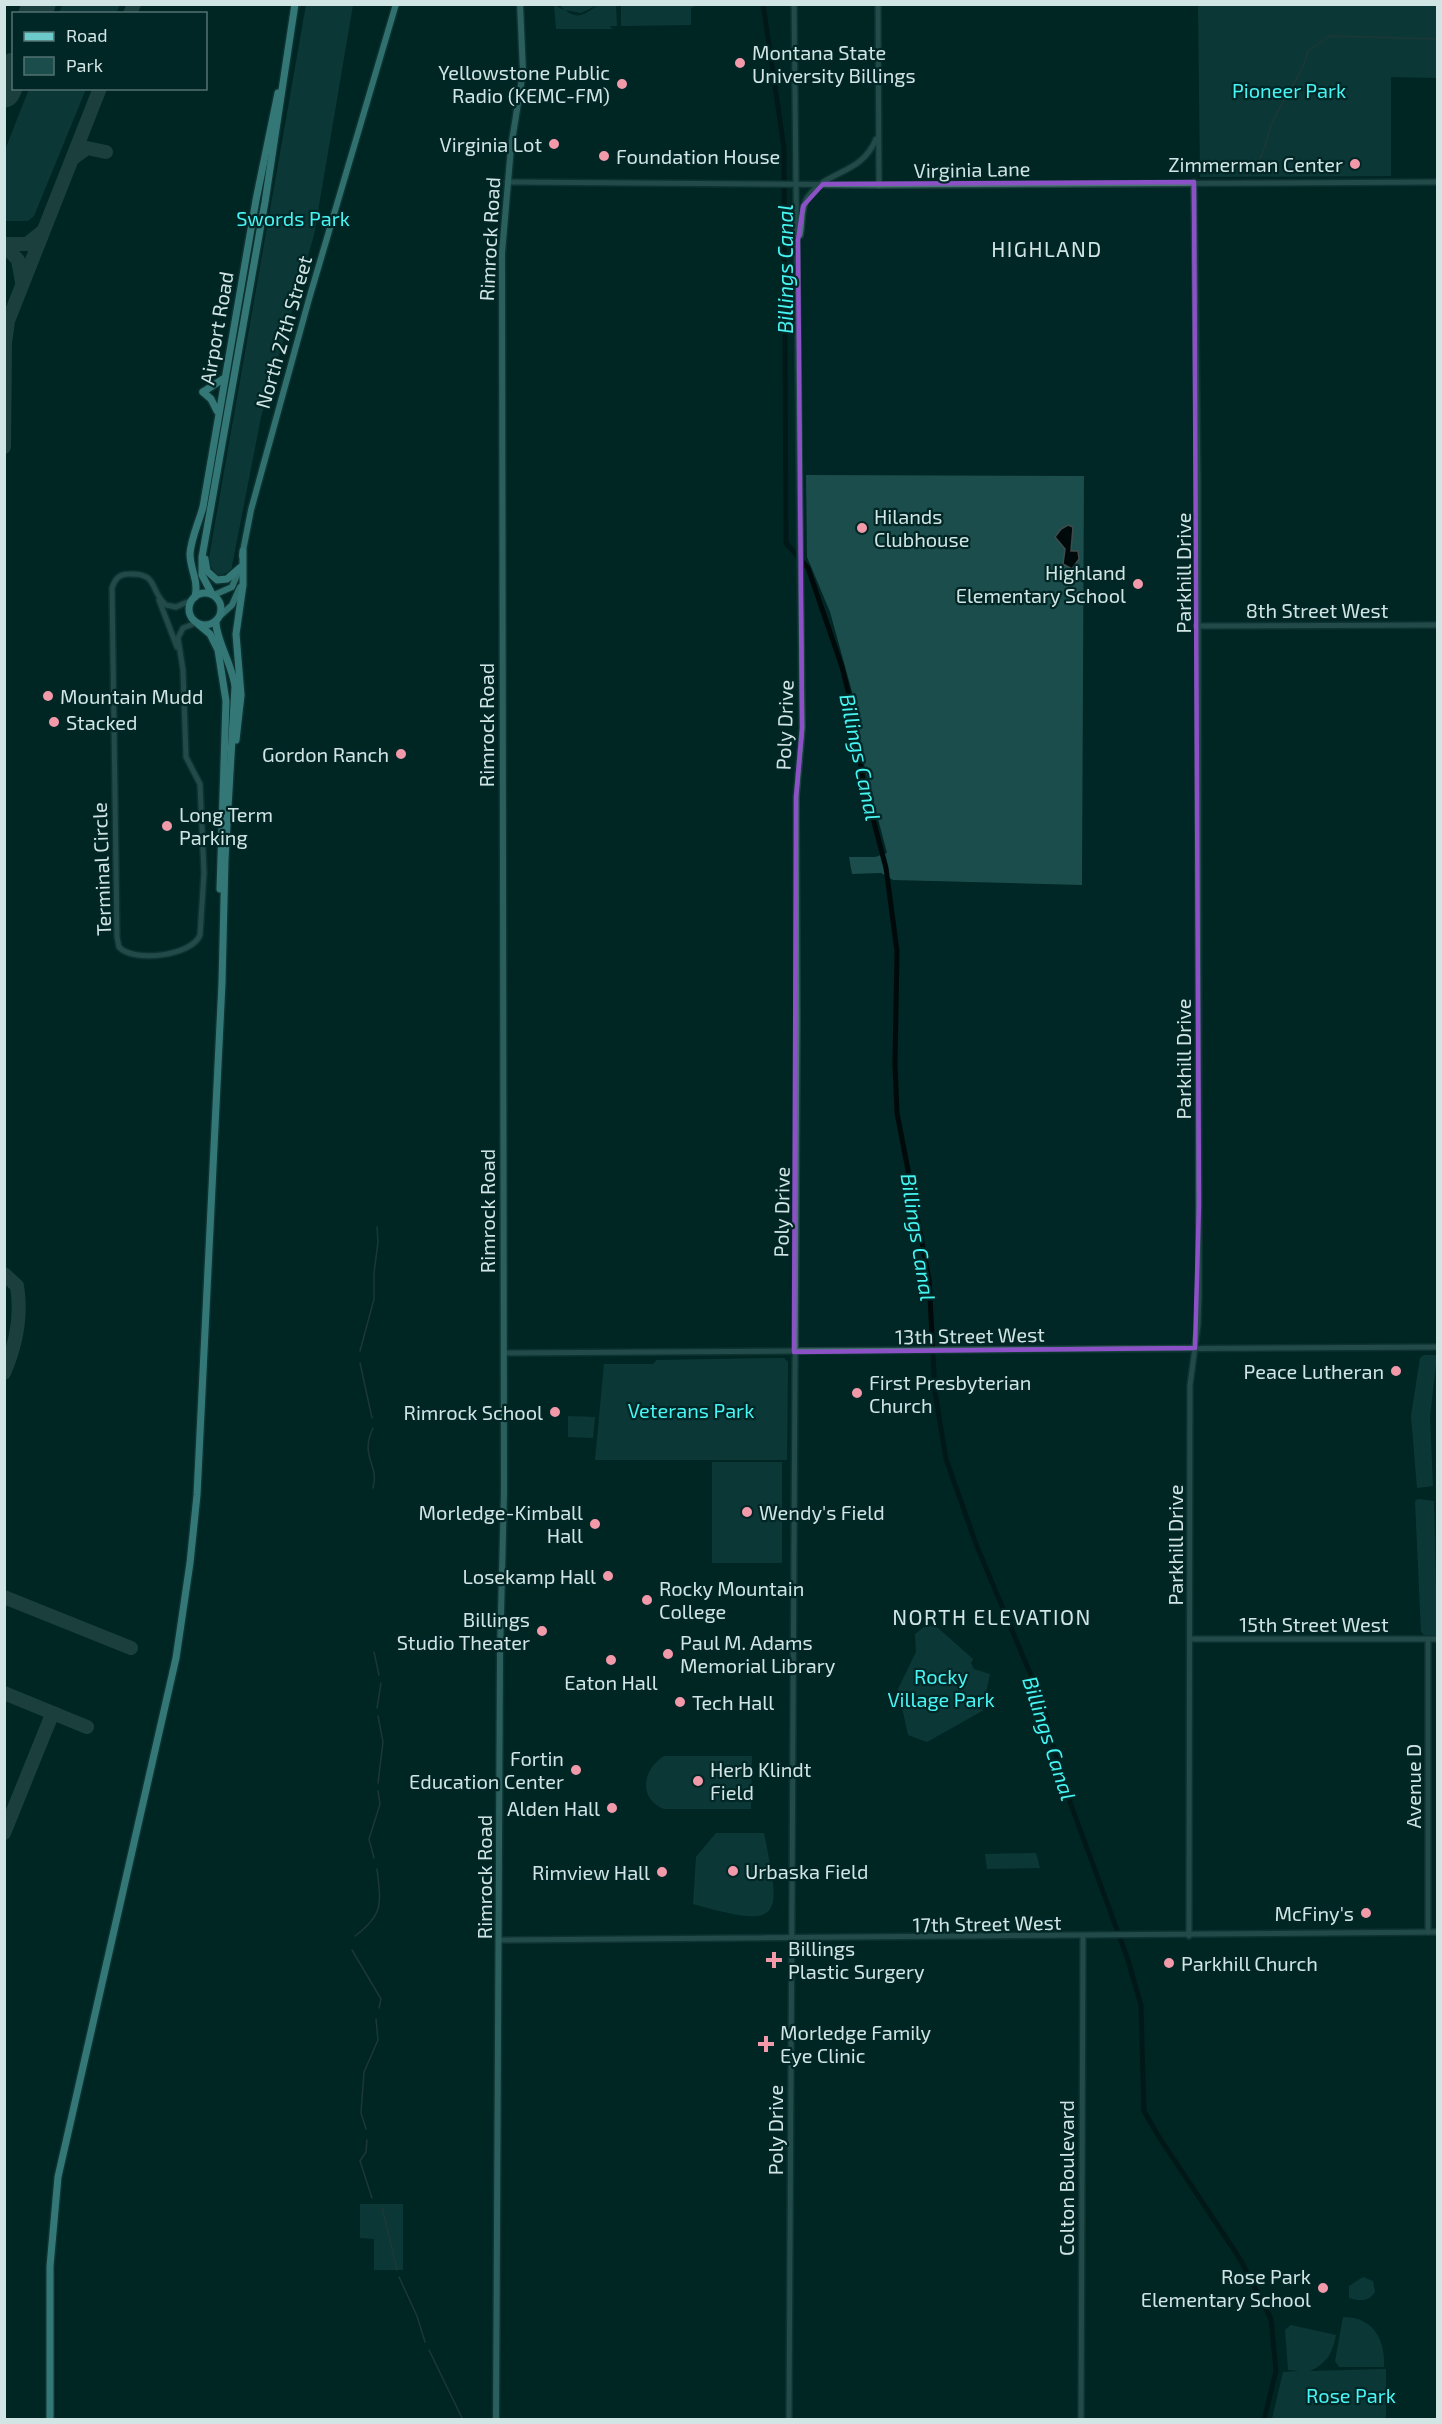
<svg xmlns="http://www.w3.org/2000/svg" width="1442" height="2424" viewBox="0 0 1442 2424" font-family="'Exo 2',sans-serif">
	<rect width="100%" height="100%" fill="#002625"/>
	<g fill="#1a4d4c">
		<path d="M62,5V4L120,5L116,13H59Z"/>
		<path d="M306,5H353L314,235L261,417L231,571L218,576L208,563Z"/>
		<path d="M554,5L564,10L560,5H598L581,13L565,10C582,23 588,9 601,4C605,3 612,5 616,5L617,26H609L613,29H556Z"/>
		<path d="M621,5V4L696,5L691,8V25L621,26Z"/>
		<path d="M1198,5H1437V78L1391,77V176L1200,177Z"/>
		<path d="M29,89H86L34,216L28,221H5V150Z"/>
		<path d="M806,475L1084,476L1082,885L893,880L881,873L852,874L849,857H875L887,853L865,769L854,699L830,612L807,557Z"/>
		<path d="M1424,1355H1437L1430,1417L1433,1486L1417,1488L1411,1416L1420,1358Z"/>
		<path d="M784,1358L788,1362L787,1460H595L604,1364H653L657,1360Z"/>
		<path d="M568,1416L595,1417L593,1438L568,1437Z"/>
		<rect x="712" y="1462" width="70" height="101"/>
		<path d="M1418,1499L1434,1501L1437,1635H1424L1421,1632L1415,1501Z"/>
		<path d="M931,1626L938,1628L973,1659L971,1663L974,1669L990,1674L982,1711L927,1742L908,1735L898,1689L916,1652L915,1634L924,1627Z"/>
		<path d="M664,1756H752L751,1809H664C637,1798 643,1769 664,1756Z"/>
		<path d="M716,1833H764C781,1918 785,1930 693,1904L696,1857Z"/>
		<path d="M1036,1853L1040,1868L987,1869L985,1854Z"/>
		<path d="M360,2204H403V2270H374V2239L360,2238Z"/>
		<path d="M1363,2277L1373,2281L1375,2292C1369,2302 1359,2301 1349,2298V2286Z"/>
		<path d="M1343,2317C1374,2317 1385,2340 1384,2367H1339L1335,2361Z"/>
		<path d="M1291,2325L1336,2335C1332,2354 1327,2363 1310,2371L1386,2369V2419H1272L1283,2372L1299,2371L1288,2370L1285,2330Z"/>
	</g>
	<path fill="#000a0a" stroke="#3f4c4b" stroke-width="1.5" d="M1068,525L1073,527L1071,551H1078L1079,559L1072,569L1063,564L1065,549L1055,537L1061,529Z"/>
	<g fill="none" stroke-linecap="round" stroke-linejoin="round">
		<g stroke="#3f4c4b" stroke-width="1.5">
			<path d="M1247,176L1249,166L1258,163C1265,151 1267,136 1272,123C1283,98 1301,78 1308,51L1330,36L1438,39"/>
			<path d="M360,1351L374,1299V1273L378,1242L377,1227"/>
			<path d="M360,1363L372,1418"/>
			<path d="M373,1488C380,1465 359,1457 373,1428"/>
			<path d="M374,1652L379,1675"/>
			<path d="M377,1708L381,1683"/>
			<path d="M378,1783L383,1742L378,1716"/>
			<path d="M374,1858L369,1839L380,1804L378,1791"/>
			<path d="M355,1936C384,1914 381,1904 377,1869"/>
			<path d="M352,1950L381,1999L379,2008"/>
			<path d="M366,2129L361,2113L364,2072L378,2040L376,2019"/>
			<path d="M367,2140L366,2152L360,2161L372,2198"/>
			<path d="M382,2207L397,2270"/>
			<path d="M399,2277L417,2316L425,2342"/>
			<path d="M429,2350L463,2420"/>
		</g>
		<path stroke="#000a0a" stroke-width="5" d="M763,4L784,148L786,543L808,568L842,667L850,699L863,780L886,868L897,951L895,1064L897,1113L929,1279L935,1392L946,1459L976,1544L1042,1702L1063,1783L1127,1957L1141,2005L1144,2111L1157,2134L1240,2259L1271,2319L1276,2371L1264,2420"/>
		<g stroke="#3c5e5c" stroke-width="14">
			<path d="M130,14L134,4"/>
			<path d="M73,158L87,148L106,152"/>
			<path d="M4,244H27L42,232"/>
			<path d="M4,245L18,260L22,282"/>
			<path d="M4,447L5,343L8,321L100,88"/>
			<path d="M4,1274L17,1286C22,1316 16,1345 4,1373"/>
			<path d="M4,1597L131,1648"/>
			<path d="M4,1693L87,1727"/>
			<path d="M4,1833L51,1717L56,1714"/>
		</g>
		<g stroke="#3c5e5c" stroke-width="33">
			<path d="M35,14L39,4"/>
			<path d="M4,91L14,69"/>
		</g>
		<g stroke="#1d4140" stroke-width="8">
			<g id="tertiary">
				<path d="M878,4L879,185"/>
				<path d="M507,182L879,185L1438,182"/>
				<path d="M800,235C803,222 800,209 807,198C826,169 861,176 876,139"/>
				<path d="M159,600L177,647"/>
				<path d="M192,600L176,607L166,605C149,590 159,573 129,574C119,574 115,579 112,588L117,937L119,947C133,963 192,956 200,935L204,873L200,784L186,757L183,670L178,638L183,628L196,623"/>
				<path d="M1197,626L1438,625"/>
				<path d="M504,1353L1438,1347"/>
				<path d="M1190,1639H1438"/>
				<path d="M1428,1639V1932"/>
				<path d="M1189,1936L1190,1385L1198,1325L1199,1297L1198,479L1194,182"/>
				<path d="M501,1940L1438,1932"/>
				<path d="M789,2420L797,1021L796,797L802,728L794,4"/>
				<path d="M1081,2420L1083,1937"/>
			</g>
		</g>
		<g stroke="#1d4140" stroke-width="9">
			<path id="secondary" d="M496,2420L500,1654L504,1492L502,253L511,147L523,72L520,4"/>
		</g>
		<g stroke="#1d4140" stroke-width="9">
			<g id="primary">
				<path d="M242,556L251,510L309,299L396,4"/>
				<path d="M214,595L232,587L240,568"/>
				<path d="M221,615L232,605L240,587"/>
			</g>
		</g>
		<g stroke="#1d4140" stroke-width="10">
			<g id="trunk">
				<path d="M203,392L223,379"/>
				<path d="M203,392L211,399L217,411"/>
				<path d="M205,559L207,571L217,580L227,579L241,567"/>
				<circle cx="205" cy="609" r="16"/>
				<path d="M212,594L202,575V557L265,202L295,4"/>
				<path d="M195,597C199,581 190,569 190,554C191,538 199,522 203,507L256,200L278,93"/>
				<path d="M198,624L210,634L218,650L226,701L220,889"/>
				<path d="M236,740L241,695L236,634L243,585V551"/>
				<path d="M50,2420V2266L58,2177L176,1658L190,1563L197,1495L222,983L225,859L235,687C233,666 215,638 216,621"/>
			</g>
		</g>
		<use href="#tertiary" stroke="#497574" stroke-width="5"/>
		<use href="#secondary" stroke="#5ea5a4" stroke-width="6"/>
		<use href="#primary" stroke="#6ccbca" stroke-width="6"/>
		<use href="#trunk" stroke="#72dcdb" stroke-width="7"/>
	</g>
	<path d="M0 0H1442V2424H0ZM1194,182L1199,1204L1195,1348L794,1352L796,797L802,728L798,240L803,206L823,184Z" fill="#002625" fill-opacity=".55" fill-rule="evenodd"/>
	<path fill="none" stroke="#8c51c6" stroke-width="4.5" stroke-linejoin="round" d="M1194,182L1199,1204L1195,1348L794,1352L796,797L802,728L798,240L803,206L823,184Z"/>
	<g fill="#f39aaa" stroke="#002625" stroke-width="2">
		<circle cx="740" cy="63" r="6"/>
		<circle cx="622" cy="84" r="6"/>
		<circle cx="554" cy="144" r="6"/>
		<circle cx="604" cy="156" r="6"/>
		<circle cx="1355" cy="164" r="6"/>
		<circle cx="862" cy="528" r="6"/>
		<circle cx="1138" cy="584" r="6"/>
		<circle cx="48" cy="696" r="6"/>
		<circle cx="54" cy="722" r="6"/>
		<circle cx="401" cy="754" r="6"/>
		<circle cx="167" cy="826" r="6"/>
		<circle cx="1396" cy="1371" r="6"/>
		<circle cx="857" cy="1393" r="6"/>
		<circle cx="555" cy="1412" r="6"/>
		<circle cx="747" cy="1512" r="6"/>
		<circle cx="595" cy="1524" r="6"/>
		<circle cx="608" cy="1576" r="6"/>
		<circle cx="647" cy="1600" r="6"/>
		<circle cx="542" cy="1631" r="6"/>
		<circle cx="668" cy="1654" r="6"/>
		<circle cx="611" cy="1660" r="6"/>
		<circle cx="680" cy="1702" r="6"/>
		<circle cx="576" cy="1770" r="6"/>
		<circle cx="698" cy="1781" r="6"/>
		<circle cx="612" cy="1808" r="6"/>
		<circle cx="733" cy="1871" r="6"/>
		<circle cx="662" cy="1872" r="6"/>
		<circle cx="1366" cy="1913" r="6"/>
		<path d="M771 1951h6v6h6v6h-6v6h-6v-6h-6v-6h6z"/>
		<circle cx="1169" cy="1963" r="6"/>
		<path d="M763 2035h6v6h6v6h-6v6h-6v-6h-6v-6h6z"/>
		<circle cx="1323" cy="2288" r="6"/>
	</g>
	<g text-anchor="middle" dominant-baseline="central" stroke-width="4.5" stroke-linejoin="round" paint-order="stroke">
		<g font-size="20" fill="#d1e5e4" stroke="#002625" text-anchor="start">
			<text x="752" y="52">Montana State<tspan x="752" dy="23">University Billings</tspan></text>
			<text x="610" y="72" text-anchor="end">Yellowstone Public<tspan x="610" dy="23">Radio (KEMC-FM)</tspan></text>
			<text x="542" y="144" text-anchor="end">Virginia Lot</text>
			<text x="616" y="156">Foundation House</text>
			<text x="1343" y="164" text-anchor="end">Zimmerman Center</text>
			<text x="874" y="516">Hilands<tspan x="874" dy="23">Clubhouse</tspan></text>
			<text x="1126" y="572" text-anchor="end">Highland<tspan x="1126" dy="23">Elementary School</tspan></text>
			<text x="60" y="696">Mountain Mudd</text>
			<text x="66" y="722">Stacked</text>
			<text x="389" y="754" text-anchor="end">Gordon Ranch</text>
			<text x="179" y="814">Long Term<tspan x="179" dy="23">Parking</tspan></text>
			<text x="1384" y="1371" text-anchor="end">Peace Lutheran</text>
			<text x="869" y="1382">First Presbyterian<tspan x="869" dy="23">Church</tspan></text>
			<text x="543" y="1412" text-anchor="end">Rimrock School</text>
			<text x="583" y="1512" text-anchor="end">Morledge-Kimball<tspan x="583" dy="23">Hall</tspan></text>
			<text x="759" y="1512">Wendy's Field</text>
			<text x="596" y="1576" text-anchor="end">Losekamp Hall</text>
			<text x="659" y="1588">Rocky Mountain<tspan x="659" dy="23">College</tspan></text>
			<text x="530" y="1619" text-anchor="end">Billings<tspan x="530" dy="23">Studio Theater</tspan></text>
			<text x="680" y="1642">Paul M. Adams<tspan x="680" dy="23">Memorial Library</tspan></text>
			<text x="611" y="1682" text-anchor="middle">Eaton Hall</text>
			<text x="692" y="1702">Tech Hall</text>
			<text x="564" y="1758" text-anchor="end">Fortin<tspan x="564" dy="23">Education Center</tspan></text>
			<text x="710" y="1769">Herb Klindt<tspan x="710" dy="23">Field</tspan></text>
			<text x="600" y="1808" text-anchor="end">Alden Hall</text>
			<text x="745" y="1871">Urbaska Field</text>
			<text x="650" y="1872" text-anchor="end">Rimview Hall</text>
			<text x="1354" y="1913" text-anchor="end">McFiny's</text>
			<text x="788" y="1948">Billings<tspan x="788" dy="23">Plastic Surgery</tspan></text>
			<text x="1181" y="1963">Parkhill Church</text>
			<text x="780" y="2032">Morledge Family<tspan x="780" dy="23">Eye Clinic</tspan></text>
			<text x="1311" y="2276" text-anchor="end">Rose Park<tspan x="1311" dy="23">Elementary School</tspan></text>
		</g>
		<g font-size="20" fill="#48f5f4" stroke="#002625">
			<text x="1289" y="90">Pioneer Park</text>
			<text x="293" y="218">Swords Park</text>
			<text x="691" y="1410">Veterans Park</text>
			<text x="941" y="1676">Rocky<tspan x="941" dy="23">Village Park</tspan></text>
			<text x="1351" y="2395">Rose Park</text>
		</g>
		<g font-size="20" fill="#d1e5e4" stroke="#002625">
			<text transform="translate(972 169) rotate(-1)">Virginia Lane</text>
			<text transform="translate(489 239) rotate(-87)">Rimrock Road</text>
			<text transform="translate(216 328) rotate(-80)">Airport Road</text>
			<text transform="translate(283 332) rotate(-74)">North 27th Street</text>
			<text transform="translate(1183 573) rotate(-90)">Parkhill Drive</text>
			<text x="1317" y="610">8th Street West</text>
			<text transform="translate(486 725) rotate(-90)">Rimrock Road</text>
			<text transform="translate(784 725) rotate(-88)">Poly Drive</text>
			<text transform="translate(101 869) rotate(-92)">Terminal Circle</text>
			<text transform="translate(1183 1059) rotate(-90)">Parkhill Drive</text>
			<text transform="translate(487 1211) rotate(-90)">Rimrock Road</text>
			<text transform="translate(781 1212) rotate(-89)">Poly Drive</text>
			<text transform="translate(970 1335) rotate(-1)">13th Street West</text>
			<text transform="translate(1175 1545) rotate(-90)">Parkhill Drive</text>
			<text x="1314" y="1624">15th Street West</text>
			<text transform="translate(1413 1786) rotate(-90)">Avenue D</text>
			<text transform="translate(484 1877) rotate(-90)">Rimrock Road</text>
			<text transform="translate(987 1923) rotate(-1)">17th Street West</text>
			<text transform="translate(775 2130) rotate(-90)">Poly Drive</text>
			<text transform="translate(1066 2178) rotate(-90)">Colton Boulevard</text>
		</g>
		<g font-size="21" letter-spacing="1.5" fill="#d1e5e4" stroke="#002625">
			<text x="1047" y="248">HIGHLAND</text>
			<text x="992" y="1616">NORTH ELEVATION</text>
		</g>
		<g font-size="21" font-style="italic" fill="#46f4f2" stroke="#002625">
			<text transform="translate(784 269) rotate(-90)">Billings Canal</text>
			<text transform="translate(861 757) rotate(78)">Billings Canal</text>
			<text transform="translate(919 1237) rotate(81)">Billings Canal</text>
			<text transform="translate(1050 1738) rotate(72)">Billings Canal</text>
		</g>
	</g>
	<rect width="1442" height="2424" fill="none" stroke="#d1e5e4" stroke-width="12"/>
	<rect x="12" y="12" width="195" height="78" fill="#002625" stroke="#547271" stroke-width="1.5"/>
	<rect x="24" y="32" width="30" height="9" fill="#6ccbca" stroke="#547271" stroke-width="1.5"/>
	<text x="66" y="42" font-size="18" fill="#d1e5e4">Road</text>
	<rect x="24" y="57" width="30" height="18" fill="#1a4d4c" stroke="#547271" stroke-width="1.5"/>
	<text x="66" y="72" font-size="18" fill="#d1e5e4">Park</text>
</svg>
